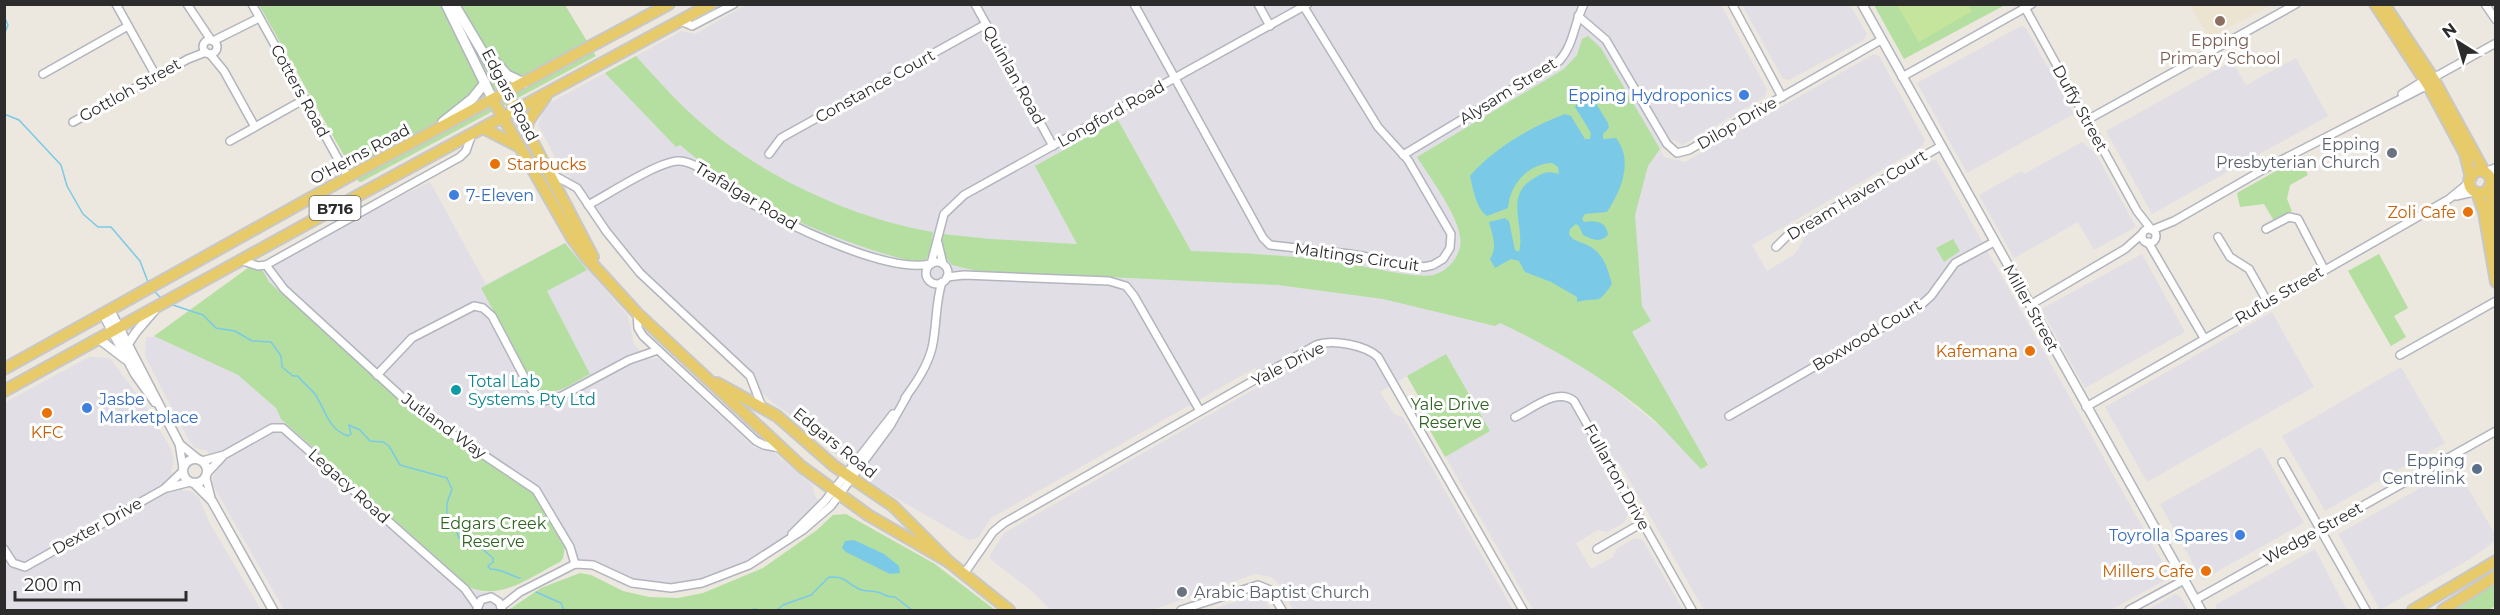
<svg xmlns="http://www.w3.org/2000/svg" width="2500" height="615" viewBox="0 0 2500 615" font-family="Montserrat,sans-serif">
	<rect width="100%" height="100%" fill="#ece7df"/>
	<g fill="#e1dfe5" fill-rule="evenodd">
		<path d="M746,5H1721L1767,89L1765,97L1682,145L1674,140L1660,149L1664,157L1685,162L1874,54L1879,56L1925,140L1923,146L1752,245L1767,271L1795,254L1808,232L1933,160L1937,161L2169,574L2167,579L2111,610H1704L1620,464L1605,473L1628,514L1625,522L1607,532L1598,530L1576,543L1591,569L1613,557L1616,549L1635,538L1643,540L1683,610H1533L1418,409L1420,399L1407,376L1380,392L1394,414L1403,417L1513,610H1293L1282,587L1277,582L1271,577L1255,574L1152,610H1051L1033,592L990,559V555L1004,533L1263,384L1269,392L1255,368L991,518L978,538L969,540L870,483L868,471L849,456L839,457L791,415L773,403L641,278L603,233L570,176L564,174L538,125L546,105L682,31L695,34ZM1501,323L1672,402L1708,466L1599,377L1538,340Z"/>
		<path d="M1742,5H1850L1867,34L1864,40L1789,80L1783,79Z"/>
		<path d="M2021,26L2026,28L2074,114L1967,173L1917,83Z"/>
		<path d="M2296,58L2328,116L2152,214L2106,131L2232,61L2246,85Z"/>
		<path d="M2082,142L2096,154L2136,227L2094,250L2078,222L2014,258L1979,195L2022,171L2024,174Z"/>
		<path d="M430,182L486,284L565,243L628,316L634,344L647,359L658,358L754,447L773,452L812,485L816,498L833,512L825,515L762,562L714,583L682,592L650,591L624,586L593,569L579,567L572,569L565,548L542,505L530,490L416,414L269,282L263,271L367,213Z"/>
		<path d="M2142,254L2185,332L2085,388L2041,309Z"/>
		<path d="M2272,312L2314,387L2147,482L2105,407Z"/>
		<path d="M146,337H156L238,375L276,408L282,419L471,588L482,592H494L504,605L506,610H284L213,485V477L217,468L207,451L196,448L190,442L169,403L145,356Z"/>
		<path d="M89,357L110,358L146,406L171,449L174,461L171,471L183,490L192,492L199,498L209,522L261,610H5L4,403Z"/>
		<path d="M2401,367L2445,443L2325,511L2282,436Z"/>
		<path d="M2261,447L2304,523L2202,580L2160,504Z"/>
		<path d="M2456,468L2495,534V541L2470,559L2380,610L2338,534Z"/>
		<path d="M2315,549L2347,610H2218L2215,605Z"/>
		<path d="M2175,594L2180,596L2189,610H2147Z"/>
		<path d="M1254,596L1265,600L1271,610H1210Z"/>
	</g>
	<path fill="#ece3d0" d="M2190,5H2271L2209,38Z"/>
	<g fill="#b5dfa0">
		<path d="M259,5H565L596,56L361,182H359Z"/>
		<path d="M1874,5H2005L1904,59Z"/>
		<path d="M1588,36L1601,48L1660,149L1648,166L1635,215L1642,306L1651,321L1632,332L1708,465L1701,469C1685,453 1670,435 1653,419C1607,379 1555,349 1500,323L1495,326L1383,299L1278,285L977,271L952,265L942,253V234L991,239L1077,244L1035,166L1118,120L1191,251C1239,253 1286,255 1333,261C1356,264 1414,279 1433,275C1446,272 1457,260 1460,247C1465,223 1430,178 1417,157L1564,69L1577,55L1582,39Z"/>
		<path d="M636,56C661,84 687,113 717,136C777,183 858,219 933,232C932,243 931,252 925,261H910C823,238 749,204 680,145L676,147L605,73Z"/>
		<path d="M2299,158L2308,175L2290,185L2287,199L2292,211L2274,221L2264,204L2240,207L2237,193Z"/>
		<path d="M1953,239L1960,251L1944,262L1936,248Z"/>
		<path d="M565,243L587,270L547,291L590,374C574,382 552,401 535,387L481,288Z"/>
		<path d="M2379,254L2408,308L2394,316L2406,337L2391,346L2348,271Z"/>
		<path d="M252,265L263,271L269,282L416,414L535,494L565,547L563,558L560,562C532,576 503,600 471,588L281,419L276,408L238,375L154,336Z"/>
		<path d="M1446,354L1490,431L1445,457L1418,409L1420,399L1407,376Z"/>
		<path d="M846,514L935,564L995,610L510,609L541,588L580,573L591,575L623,591L649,597L678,598L703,593L763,568L817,530L833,515Z"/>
		<path d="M2495,581V606L2489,610H2452Z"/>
	</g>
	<path fill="#c6e59c" d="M1897,5H1968L1972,11L1919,42Z"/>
	<g fill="#7acae7">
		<path d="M1583,92H1589L1608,123L1609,128L1603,134V139L1616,138C1634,161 1621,191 1607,212L1585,214L1582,219L1584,222C1595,220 1607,221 1608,235C1600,243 1593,240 1583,235L1579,226L1576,224L1570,229L1569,234C1573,241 1578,241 1585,244C1604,252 1607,267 1612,284C1596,307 1600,296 1577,302V297L1551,282L1525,272L1519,261L1511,259L1495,268L1490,259C1498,247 1492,234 1489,222L1505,218L1509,221L1515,250L1519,252C1526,226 1502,195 1536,177C1544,172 1549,171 1559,174L1558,167L1552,163C1528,164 1510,184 1508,208L1487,216C1476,208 1473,189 1470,176C1493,149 1532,126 1565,114L1571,116L1585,139H1590L1591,133L1575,107Z"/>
		<path d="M854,540L884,554L899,566L900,573L890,574L846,552L842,548L845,541Z"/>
	</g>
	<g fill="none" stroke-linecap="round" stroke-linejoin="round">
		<g stroke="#7acae7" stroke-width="1.5">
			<path d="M4,16L8,25L4,35"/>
			<path d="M4,114L19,120L61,165L67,186L83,214L98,227H111L140,261L148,282"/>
			<path d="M154,291L161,298"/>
			<path d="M173,305L203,315L216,328L235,331L252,341L271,342L281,356L282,367L293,376H298C303,383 310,388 315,394C326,411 328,429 348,436L351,434L349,425L360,430L370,441L383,442L389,446L400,465L447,478L452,489L447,503V516L451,518L459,538C479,542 478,546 493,558V562L488,566L490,569C503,569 510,576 520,578"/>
			<path d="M536,592L561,603L564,610"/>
			<path d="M751,610L755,609L758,610"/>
			<path d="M777,610L783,605L811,595L829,577C849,577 844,582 859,589C865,592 871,590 877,592C885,594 887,598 895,597L912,610"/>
		</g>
		<g stroke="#b2b5be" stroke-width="10">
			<g id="minor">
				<path d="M116,4L156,76"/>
				<path d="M187,4L211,40"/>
				<path d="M252,4L348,177"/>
				<path d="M975,4L1053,146"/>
				<path d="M1134,4L1263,238L1270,245L1350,254L1424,267L1433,265L1443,259L1450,248L1451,234L1408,160L1378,127L1304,7"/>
				<path d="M1258,4L1270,26"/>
				<path d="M1732,4L1782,97"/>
				<path d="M2023,4L2137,211L2151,229"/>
				<path d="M2485,4L2496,20"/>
				<path d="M1578,16L1606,40L1667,144L1677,153L1689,150L1881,40"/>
				<path d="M681,21L692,26L734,4"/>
				<circle cx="210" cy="47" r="7"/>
				<path d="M213,41L259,18"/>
				<path d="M210,54L224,71L255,127"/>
				<path d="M43,74L128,26"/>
				<path d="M1902,77L2032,4"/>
				<path d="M2433,78L2496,43"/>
				<path d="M2402,94L2425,80"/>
				<path d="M2087,120L2296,4"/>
				<path d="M73,122L188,59L206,52"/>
				<path d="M230,141L305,99"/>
				<path d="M769,154L781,138L986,24"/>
				<path d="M1403,155L1559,61C1574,45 1574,23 1584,4"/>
				<path d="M550,173L577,188L606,231L640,273L750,376L762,407"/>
				<path d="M2456,196L2474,192"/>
				<path d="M588,205C609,194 657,162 678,161C697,160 727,188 744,199C781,222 887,274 930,264"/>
				<path d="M2266,229L2289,217L2298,219L2324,269"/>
				<circle cx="2149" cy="236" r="7"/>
				<path d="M2152,230L2174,221L2266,168L2428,85"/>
				<path d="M2218,237L2230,257L2249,269L2267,301"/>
				<path d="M2148,242L2204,338"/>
				<path d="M938,243L943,264"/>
				<path d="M1776,247L1789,234L1941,146"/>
				<path d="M240,260L258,266L266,265L284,289L415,409L536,490L570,547L575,564"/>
				<circle cx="937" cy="273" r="11"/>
				<path d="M931,264L944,214L964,195L1308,4"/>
				<path d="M266,265L460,157L466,151L472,134"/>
				<path d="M947,277L964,275L1109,281L1126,286L1134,296L1200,411"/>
				<path d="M2030,305L2125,249L2142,234"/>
				<path d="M637,313L638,328L643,336L756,441L764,445L780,448"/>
				<path d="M2400,355L2496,301"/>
				<path d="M377,375L412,338L474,306L483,308L492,316L530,388L543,401L558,398L629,360L658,350"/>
				<path d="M905,398C916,383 927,367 932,348C937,326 935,304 942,282"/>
				<path d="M2086,407L2449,199L2471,181"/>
				<path d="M1729,416L1921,305L1931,296L1955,263L1994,242"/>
				<path d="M1515,417C1532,409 1557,387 1574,401L1692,610"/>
				<path d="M179,443L183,468"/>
				<path d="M181,445L197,458"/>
				<path d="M202,461L224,455L272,428H283L465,589L477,606"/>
				<path d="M2282,462L2366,610"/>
				<path d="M208,472L222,457"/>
				<path d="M206,478L211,498"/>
				<path d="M167,488L190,482"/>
				<path d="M792,534L825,501L893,414"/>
				<path d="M4,549L13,563L25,567L164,489L183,471"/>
				<path d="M1597,549L1642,523"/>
				<path d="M964,574L993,532L1004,523L1316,345C1333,339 1365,345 1378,357L1523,610"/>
				<path d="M2195,600L2496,431"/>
				<path d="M501,607L520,592L575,564L593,565L632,583L671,588L702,583L749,565L803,530L831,506L890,426L907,396"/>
				<path d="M477,609L481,600L491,597L499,602L502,610"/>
				<path d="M1181,610L1258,585L1270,590L1282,610"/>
				<path d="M2129,610L2184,580"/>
			</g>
		</g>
		<g stroke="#b2b5be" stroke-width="11">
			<g id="tertiary">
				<path d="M1862,4L2201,610"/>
				<path d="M2486,172L2496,168"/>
				<path d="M2490,184L2496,176"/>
				<path d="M110,310L179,443"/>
				<path d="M103,314L135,374L155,402"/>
				<path d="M99,339L125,359"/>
				<path d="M128,344L136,332L154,311"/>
				<circle cx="195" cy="471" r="12"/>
				<path d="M194,483L212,501L273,610"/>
			</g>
		</g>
		<g stroke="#b2b5be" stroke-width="12">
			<g id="secondary">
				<path d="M446,4L493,100"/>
				<path d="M454,4L507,93"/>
				<path d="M490,56L507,75L524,83"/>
				<path d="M443,122L472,99L485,83"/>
			</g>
		</g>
		<g stroke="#c8c8c8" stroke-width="14">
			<g id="primary">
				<path d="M2375,4L2428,85L2465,154L2471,178"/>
				<path d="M2384,4L2433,78L2484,171"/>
				<path d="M507,93L593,257"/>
				<path d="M493,100L572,238L586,257L637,313L802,467L868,515L949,562"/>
				<path d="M483,128L520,147"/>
				<path d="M526,129L529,120L546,96"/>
				<circle cx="2480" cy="182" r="11"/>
				<path d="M2489,187L2496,235"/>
				<path d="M2477,193L2484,212L2496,282"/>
				<path d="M4,369L348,177L669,4"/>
				<path d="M717,383L777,416L834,466L893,506L949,562L1009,610"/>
				<path d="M4,391L359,195L711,4"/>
				<path d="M2413,610L2496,561"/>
				<path d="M2443,610L2496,576"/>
			</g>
		</g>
		<use href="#minor" stroke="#fff" stroke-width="7"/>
		<use href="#tertiary" stroke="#fff" stroke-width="8"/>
		<use href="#secondary" stroke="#fff" stroke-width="9"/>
		<use href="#primary" stroke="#e7ca69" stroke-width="10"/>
	</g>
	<circle fill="#8d6e63" stroke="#fff" stroke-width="2" cx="2220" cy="21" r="6"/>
	<g fill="#3f7fe0" stroke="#fff" stroke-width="2">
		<circle cx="1744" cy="95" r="6"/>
		<circle cx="454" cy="195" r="6"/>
		<circle cx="87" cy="408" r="6"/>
		<circle cx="2240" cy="535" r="6"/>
	</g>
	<g fill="#6b7280" stroke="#fff" stroke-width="2">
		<circle cx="2392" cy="153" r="6"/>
		<circle cx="1182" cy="592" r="6"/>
	</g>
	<g fill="#e8710a" stroke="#fff" stroke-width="2">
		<circle cx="495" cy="164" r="6"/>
		<circle cx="2468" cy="212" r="6"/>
		<circle cx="2030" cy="351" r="6"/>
		<circle cx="47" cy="413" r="6"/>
		<circle cx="2206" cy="571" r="6"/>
	</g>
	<circle fill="#0f9aa8" stroke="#fff" stroke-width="2" cx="456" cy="390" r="6"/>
	<circle fill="#5c6f8a" stroke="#fff" stroke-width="2" cx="2477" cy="469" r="6"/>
	<g text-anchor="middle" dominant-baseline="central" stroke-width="6" stroke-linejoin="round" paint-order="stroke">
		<rect fill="#fff" stroke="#6b6b6b" stroke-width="1.5" x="309.5" y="196" width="51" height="24" rx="4.5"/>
		<g font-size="15" font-weight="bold" fill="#2c2c2c">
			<text x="335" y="208">B716</text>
		</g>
		<g font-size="16" fill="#785e54" stroke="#fff">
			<text x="2220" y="40">Epping<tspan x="2220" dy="18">Primary School</tspan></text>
		</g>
		<g font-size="16" fill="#2c2c2c" stroke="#fff">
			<text transform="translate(1014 75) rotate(61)">Quinlan Road</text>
			<text transform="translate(875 86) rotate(-29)">Constance Court</text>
			<text transform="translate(130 90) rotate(-29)">Gottloh Street</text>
			<text transform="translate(300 91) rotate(61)">Cotters Road</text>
			<text transform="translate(1508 91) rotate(-32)">Alysam Street</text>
			<text transform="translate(510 95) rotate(62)">Edgars Road</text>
			<text transform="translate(2080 108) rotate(61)">Duffy Street</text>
			<text transform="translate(1111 114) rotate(-29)">Longford Road</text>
			<text transform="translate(1737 123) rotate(-30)">Dilop Drive</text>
			<text transform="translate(360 154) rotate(-28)">O'Herns Road</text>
			<text transform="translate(1857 195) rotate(-31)">Dream Haven Court</text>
			<text transform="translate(746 196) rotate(31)">Trafalgar Road</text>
			<text transform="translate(1357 257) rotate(8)">Maltings Circuit</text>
			<text transform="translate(2279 295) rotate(-30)">Rufus Street</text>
			<text transform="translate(2031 308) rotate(61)">Miller Street</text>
			<text transform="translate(1867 335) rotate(-31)">Boxwood Court</text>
			<text transform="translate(1288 364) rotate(-27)">Yale Drive</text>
			<text transform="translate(444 426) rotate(36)">Jutland Way</text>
			<text transform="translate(835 443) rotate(39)">Edgars Road</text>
			<text transform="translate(1617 477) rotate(61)">Fullarton Drive</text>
			<text transform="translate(349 486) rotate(42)">Legacy Road</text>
			<text transform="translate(97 526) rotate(-29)">Dexter Drive</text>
			<text transform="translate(2313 533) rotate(-29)">Wedge Street</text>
		</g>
		<g font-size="16" fill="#366cbe" stroke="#fff" text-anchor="end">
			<text x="1732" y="95">Epping Hydroponics</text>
			<text x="466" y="195" text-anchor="start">7-Eleven</text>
			<text x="99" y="399" text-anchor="start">Jasbe<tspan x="99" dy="18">Marketplace</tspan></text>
			<text x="2228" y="535">Toyrolla Spares</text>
		</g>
		<g font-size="16" fill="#5b616d" stroke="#fff" text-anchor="end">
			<text x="2380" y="144">Epping<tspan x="2380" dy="18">Presbyterian Church</tspan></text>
			<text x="1194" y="592" text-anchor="start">Arabic Baptist Church</text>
		</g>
		<g font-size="16" fill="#c56008" stroke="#fff" text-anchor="end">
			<text x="507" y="164" text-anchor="start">Starbucks</text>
			<text x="2456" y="212">Zoli Cafe</text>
			<text x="2018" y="351">Kafemana</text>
			<text x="47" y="432" text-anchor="middle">KFC</text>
			<text x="2194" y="571">Millers Cafe</text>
		</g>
		<g font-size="16" fill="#0d838f" stroke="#fff" text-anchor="start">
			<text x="468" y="381">Total Lab<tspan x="468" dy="18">Systems Pty Ltd</tspan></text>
		</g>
		<g font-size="16" fill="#2e6420" stroke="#fff">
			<text x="1450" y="404">Yale Drive<tspan x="1450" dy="18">Reserve</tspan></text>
			<text x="493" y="523">Edgars Creek<tspan x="493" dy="18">Reserve</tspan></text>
		</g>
		<g font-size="16" fill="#4e5e75" stroke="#fff" text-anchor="end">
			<text x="2465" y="460">Epping<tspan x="2465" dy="18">Centrelink</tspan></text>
		</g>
	</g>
	<rect width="2500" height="615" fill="none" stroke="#2c2c2c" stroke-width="12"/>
	<g transform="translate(2458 42) rotate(323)" stroke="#ffffff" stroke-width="4.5" paint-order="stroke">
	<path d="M0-4.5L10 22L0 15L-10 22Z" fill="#2c2c2c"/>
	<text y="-9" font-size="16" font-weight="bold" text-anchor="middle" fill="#2c2c2c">N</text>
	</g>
	<path d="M15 591v9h171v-9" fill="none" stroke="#2c2c2c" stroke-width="3"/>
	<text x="24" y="591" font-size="18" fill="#2c2c2c" stroke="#ffffff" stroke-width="4.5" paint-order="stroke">200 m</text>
</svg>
